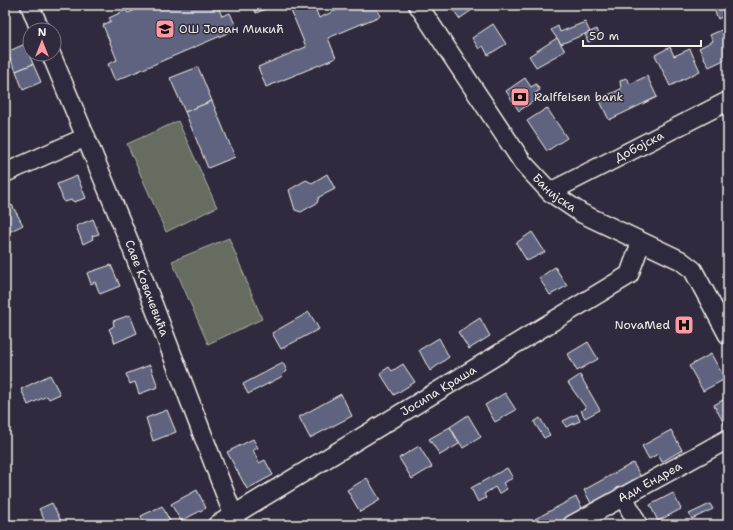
<svg xmlns="http://www.w3.org/2000/svg" width="733" height="530" viewBox="0 0 733 530" font-family="'Shantell Sans',sans-serif">
	<rect width="100%" height="100%" fill="#2f2a3d"/>
	<filter id="ink" filterUnits="userSpaceOnUse"><feTurbulence type="fractalNoise" baseFrequency=".025" numOctaves="2"/><feDisplacementMap in="SourceGraphic" scale="8" xChannelSelector="R" yChannelSelector="G"/><feConvolveMatrix kernelMatrix="1 2 1 2 8 2 1 2 1" color-interpolation-filters="sRGB"/></filter>
	<g filter="url(#ink)">
		<g fill="#666c5f" stroke="#adaea4">
			<path d="M178,121L217,207L166,232L127,144Z"/>
			<path d="M229,238L262,319L208,344L172,261Z"/>
		</g>
		<g fill="#5e6380" stroke="#f4f1e8">
			<path d="M147,5H217L222,16L230,13L237,29L115,81L108,64L117,60L103,25L111,21L109,18L126,10L128,13Z"/>
			<path d="M252,5H275L256,13Z"/>
			<path d="M291,5H314L319,18L348,5H375L380,16L328,38L336,58L266,87L258,67L306,47L289,6Z"/>
			<path d="M451,5H473L475,8L459,19Z"/>
			<path d="M712,5H728V14L718,19Z"/>
			<path d="M585,22L590,32L561,44L551,30L558,26L560,32Z"/>
			<path d="M493,24L506,44L488,55L483,46L479,49L472,38Z"/>
			<path d="M726,28L728,33V45L725,46L728,52V58L709,67L699,48L713,41L710,35Z"/>
			<path d="M597,29L600,37L588,42L585,34Z"/>
			<path d="M557,38L565,51L536,67L529,56Z"/>
			<path d="M25,44L33,64L16,71L7,52Z"/>
			<path d="M670,47L674,56L690,49L700,71L670,86L655,55Z"/>
			<path d="M33,64L41,82L23,90L16,71Z"/>
			<path d="M198,67L212,101L185,112L170,78Z"/>
			<path d="M647,76L657,97L609,120L599,99L621,89L620,81L625,78L628,80L630,84Z"/>
			<path d="M525,78L531,87L536,84L540,90L535,93L538,98L519,111L506,91Z"/>
			<path d="M212,101L235,157L208,168L185,112Z"/>
			<path d="M547,108L567,138L547,151L527,121Z"/>
			<path d="M327,174L335,189L319,197L317,203L301,212L295,210L289,190L306,180L312,183Z"/>
			<path d="M77,176L86,198L74,202L72,200L64,202L57,184Z"/>
			<path d="M12,205L23,225L5,234V209Z"/>
			<path d="M93,219L99,234L92,236L93,239L83,244L76,226Z"/>
			<path d="M532,232L545,252L527,261L516,243Z"/>
			<path d="M111,265L120,286L100,294L95,282L91,284L87,273Z"/>
			<path d="M555,267L567,286L550,295L539,278Z"/>
			<path d="M309,312L319,329L281,349L272,333Z"/>
			<path d="M130,315L137,333L115,343L109,329L114,326L113,321Z"/>
			<path d="M480,318L490,336L469,349L458,332Z"/>
			<path d="M439,338L449,357L430,371L419,350Z"/>
			<path d="M588,342L598,359L577,371L568,354Z"/>
			<path d="M711,354L725,379L703,391L689,366Z"/>
			<path d="M283,363L287,371L281,377L248,394L243,384Z"/>
			<path d="M403,364L415,382L394,395L380,373L389,367L392,371Z"/>
			<path d="M150,365L158,387L139,394L135,382L130,384L126,374Z"/>
			<path d="M50,375L60,394L49,399L47,396L28,405L21,389Z"/>
			<path d="M580,375L600,410L585,418L581,411L586,408L568,383Z"/>
			<path d="M505,393L516,410L495,422L485,405Z"/>
			<path d="M341,394L352,416L310,438L299,417Z"/>
			<path d="M728,397V426L726,427L714,405Z"/>
			<path d="M167,410L176,432L153,441L146,418Z"/>
			<path d="M577,414L580,421L566,427L563,421Z"/>
			<path d="M468,415L481,437L463,448L450,427Z"/>
			<path d="M540,418L550,435L544,438L534,422Z"/>
			<path d="M450,427L459,444L440,455L429,439Z"/>
			<path d="M671,430L682,450L662,462L658,454L649,459L642,446Z"/>
			<path d="M253,439L258,448L253,450L259,463L265,460L273,475L247,489L227,452Z"/>
			<path d="M419,446L432,467L412,479L399,458Z"/>
			<path d="M633,463L644,482L594,509L584,490Z"/>
			<path d="M507,468L513,478L503,483L507,489L499,494L495,487L484,494L486,498L478,502L471,488Z"/>
			<path d="M367,478L380,500L360,512L347,490Z"/>
			<path d="M197,490L206,508L181,521L171,504Z"/>
			<path d="M673,493L681,509L658,521L650,505Z"/>
			<path d="M576,497L585,513L563,525H538L535,519Z"/>
			<path d="M52,503L63,525H43L46,523L39,509Z"/>
			<path d="M710,504L713,509L692,519L689,514Z"/>
			<path d="M162,506L172,525H145L141,516Z"/>
		</g>
		<g fill="none" stroke-linecap="round" stroke-linejoin="round">
			<g stroke="#f4f1e8" stroke-width="21">
				<g id="minor">
					<path d="M30,5L40,30"/>
					<path id="s1" d="M418,5L523,163L550,192L581,213L680,260L693,270L728,335"/>
					<path id="s2" d="M51,54L129,241L237,525"/>
					<path d="M5,173L86,137"/>
					<path id="s3" d="M550,192L728,101"/>
					<path d="M623,496L638,525"/>
					<path id="s4" d="M217,525L629,275L641,242"/>
					<path id="s5" d="M572,525L728,439"/>
				</g>
			</g>
			<use href="#minor" stroke="#2f2a3d" stroke-width="18"/>
		</g>
	</g>
	<defs>
		<g id="school-square" transform="scale(1)"><rect x="-9" y="-9" width="18" height="18" rx="4" fill="#ff9aa2" stroke="#2f2a3d"/><path d="M0-5L7-2L0 1L-7-2ZM-4 1L0 2.5L4 1V4Q0 6-4 4Z" fill="#111"/></g>
		<g id="bank-square" transform="scale(1)"><rect x="-9" y="-9" width="18" height="18" rx="4" fill="#ff9aa2" stroke="#2f2a3d"/><path d="M-6-4H6V4H-6ZM0-2.3a2.3 2.3 0 1 0 0 4.6a2.3 2.3 0 1 0 0-4.6Z" fill="#111"/></g>
		<g id="hospital-square" transform="scale(1)"><rect x="-9" y="-9" width="18" height="18" rx="4" fill="#ff9aa2" stroke="#2f2a3d"/><path d="M-5-5h3v3.5h4V-5h3V5h-3V1.5h-4V5h-3Z" fill="#111"/></g>
	</defs>
	<g fill-rule="evenodd">
		<use href="#school-square" x="165" y="29"/>
		<use href="#bank-square" x="520" y="97"/>
		<use href="#hospital-square" x="684" y="325"/>
	</g>
	<g text-anchor="middle" dominant-baseline="central" stroke-width="3" stroke-linejoin="round" paint-order="stroke">
		<g font-size="12" fill="#f4f1e8" stroke="#2f2a3d" text-anchor="start">
			<text x="179" y="29">ОШ Јован Микић</text>
			<text x="534" y="97">Raiffeisen bank</text>
			<text x="670" y="325" text-anchor="end">NovaMed</text>
		</g>
		<g font-size="12" fill="#f4f1e8" stroke="#2f2a3d">
			<text stroke="none"><textPath href="#s3" startOffset="100">Добојска</textPath></text>
			<text stroke="none"><textPath href="#s1" startOffset="233">Банијска</textPath></text>
			<text stroke="none"><textPath href="#s2" startOffset="253">Саве Ковачевића</textPath></text>
			<text stroke="none"><textPath href="#s4" startOffset="259">Јосипа Краша</textPath></text>
			<text stroke="none"><textPath href="#s5" startOffset="89">Ади Ендреа</textPath></text>
		</g>
	</g>
	<rect width="733" height="530" fill="none" stroke="#2f2a3d" stroke-width="20"/>
	<rect x="10" y="10" width="713" height="510" fill="none" stroke="#f4f1e8" stroke-width="1.5" filter="url(#ink)"/>
	<g transform="translate(42 42)"><circle r="19" fill="#2f2a3d" stroke="#7e7a81"/>
	<path d="M0-3L7 15L0 10L-7 15Z" fill="#ff9aa2"/>
	<text y="-6" font-size="11" font-weight="bold" text-anchor="middle" fill="#f4f1e8">N</text>
	</g>
	<path d="M583 40v6h118v-6" fill="none" stroke="#f4f1e8" stroke-width="2"/>
	<text x="589" y="40" font-size="12" fill="#f4f1e8" stroke="#2f2a3d" stroke-width="3" paint-order="stroke">50 m</text>
</svg>
